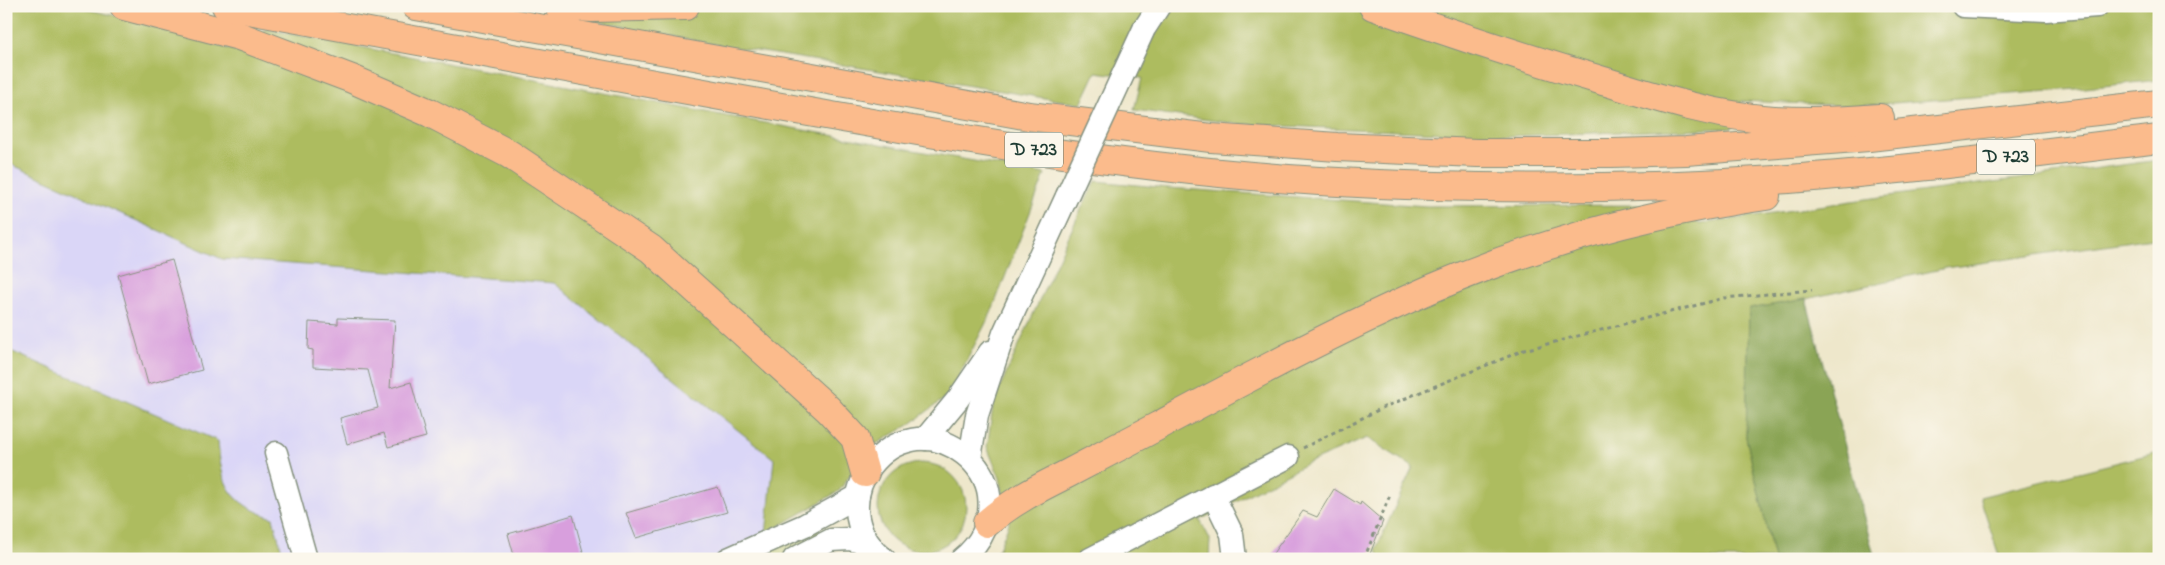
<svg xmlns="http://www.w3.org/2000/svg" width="2165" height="565" viewBox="0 0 2165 565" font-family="'Indie Flower',sans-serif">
	<rect width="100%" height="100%" fill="#fbf7ec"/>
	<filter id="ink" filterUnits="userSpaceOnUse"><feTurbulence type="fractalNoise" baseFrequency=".02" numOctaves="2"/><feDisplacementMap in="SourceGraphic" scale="10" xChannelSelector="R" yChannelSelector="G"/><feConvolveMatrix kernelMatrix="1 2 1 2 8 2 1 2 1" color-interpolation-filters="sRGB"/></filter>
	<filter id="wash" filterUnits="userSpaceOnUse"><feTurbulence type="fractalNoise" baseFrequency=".0096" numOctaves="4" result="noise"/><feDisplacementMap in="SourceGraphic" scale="20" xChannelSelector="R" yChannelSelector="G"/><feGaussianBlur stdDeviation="1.12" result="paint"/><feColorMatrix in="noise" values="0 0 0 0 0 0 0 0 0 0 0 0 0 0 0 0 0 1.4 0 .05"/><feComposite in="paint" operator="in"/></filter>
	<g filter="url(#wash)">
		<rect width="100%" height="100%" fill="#eee7cb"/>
		<path fill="#dad6f7" d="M6,162L222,259L554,283L774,459L763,553L765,559H6Z"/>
		<g fill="#adbc5e" stroke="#667c49">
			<path d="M6,6H71L121,17L253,56L265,29L721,115L1045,174L991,313L949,395L909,425L869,448L839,491L766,534L774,459L554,283L222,259L6,162Z"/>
			<path d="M597,6H2159V80L2076,89L1854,106L1741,101L1732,128L1509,136L1239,124L1134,110L1142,78L1096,72L1081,104L702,42L596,21Z"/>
			<path d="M2159,160V237L1946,268L1806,299L1749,309L1746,437L1774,559H1381L1376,549L1413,467L1367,438L1308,463L1200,520L1210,539L1209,559H990L999,549L1009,523L1000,478L987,447L994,400L1083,205L1096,181L1168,188L1427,206L1664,205L1700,224L1859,200Z"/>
			<path d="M6,349L218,441C221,485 229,503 273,518L284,559H6Z"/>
			<path d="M2159,452V559H2000L1980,497Z"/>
			<circle cx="922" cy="507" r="44"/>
			<path d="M818,526L821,538L780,559H747Z"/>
		</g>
		<path fill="#8aa455" stroke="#547044" d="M1806,299L1875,559H1774L1746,437L1749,309Z"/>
		<g id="blocks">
			<g fill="#d89fdd">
				<path d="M172,260L202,370L148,384L118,275Z"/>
				<path d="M338,318L395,320L390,388L411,382L426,437L388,447L384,433L347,444L340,418L378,408L368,370L313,367V350L308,349L309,322L338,324Z"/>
				<path d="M718,487L727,512L636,538L626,513Z"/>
				<path d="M1334,489L1360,505L1361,502L1383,521L1368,559H1269L1303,511L1317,517Z"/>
				<path d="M573,515L585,559H515L508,534Z"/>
			</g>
		</g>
	</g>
	<g filter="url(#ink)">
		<use href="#blocks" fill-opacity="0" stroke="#869280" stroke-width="1"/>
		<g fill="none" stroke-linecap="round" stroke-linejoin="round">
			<g stroke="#869280" stroke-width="25">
				<g id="minor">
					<path d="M1963,6L2046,10L2097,6"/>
					<path d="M1144,29L1159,6"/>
					<path d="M925,439L958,399L990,352"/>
					<path d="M276,453L306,559"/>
					<path d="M970,458L977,415L1004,333L1067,196"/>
					<path d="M1213,495L1232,534L1235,559"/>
					<path d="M728,559L805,525L858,496"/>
					<path d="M794,559L831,540L850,539L870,545"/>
					<path d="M884,559C814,504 894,400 964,454C977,464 987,479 989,495C992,521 982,543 962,559"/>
					<path d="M1090,559L1288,457"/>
				</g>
			</g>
			<g stroke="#869280" stroke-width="30">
				<g id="highway">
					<path d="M124,6L239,36L352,79L430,113L509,154L651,249L828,409L855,438L865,473"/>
					<path d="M226,6C397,37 567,68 737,99C930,134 1123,169 1319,181C1475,190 1632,190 1789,179C1912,170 2036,153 2159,139"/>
					<path d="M416,6L1029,116L1211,138L1337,147L1477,153H1612L1686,151L1869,137L2159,104"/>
					<path d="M559,6L592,8L685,6"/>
					<path d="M1373,6C1447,32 1522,57 1597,79C1655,97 1713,116 1774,120C1809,122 1845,121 1880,118"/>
					<path d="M987,523C1011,502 1039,488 1067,474C1097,458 1128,442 1158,426C1248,378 1339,329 1433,288C1539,243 1652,212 1766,196"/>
				</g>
			</g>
			<g stroke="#869280" stroke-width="3" stroke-dasharray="4 4" stroke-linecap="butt">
				<path d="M1303,448L1384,407L1524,350L1724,298L1812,290"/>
				<path d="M1364,559L1390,495"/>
			</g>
			<use href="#minor" stroke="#fff" stroke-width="22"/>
			<use href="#highway" stroke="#fbbb8c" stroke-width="28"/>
			<g stroke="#869280" stroke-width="25" stroke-linecap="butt">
				<path id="minor-bridge" d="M1067,196L1144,29"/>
			</g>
			<use href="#minor-bridge" stroke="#fff" stroke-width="22"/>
		</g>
	</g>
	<g text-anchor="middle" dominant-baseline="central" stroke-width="4.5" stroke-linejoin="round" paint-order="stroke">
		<g fill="#fbf7ec" stroke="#61756b" stroke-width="1">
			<rect x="1005" y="132.5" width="58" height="35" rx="4"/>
			<rect x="1977" y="139.5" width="58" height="35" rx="4"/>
		</g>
		<g font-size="20" font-weight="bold" fill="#1f3d34">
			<text x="1034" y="150">D 723</text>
			<text x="2006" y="157">D 723</text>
		</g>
	</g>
	<rect width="2165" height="565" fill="none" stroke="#fbf7ec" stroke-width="25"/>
</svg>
